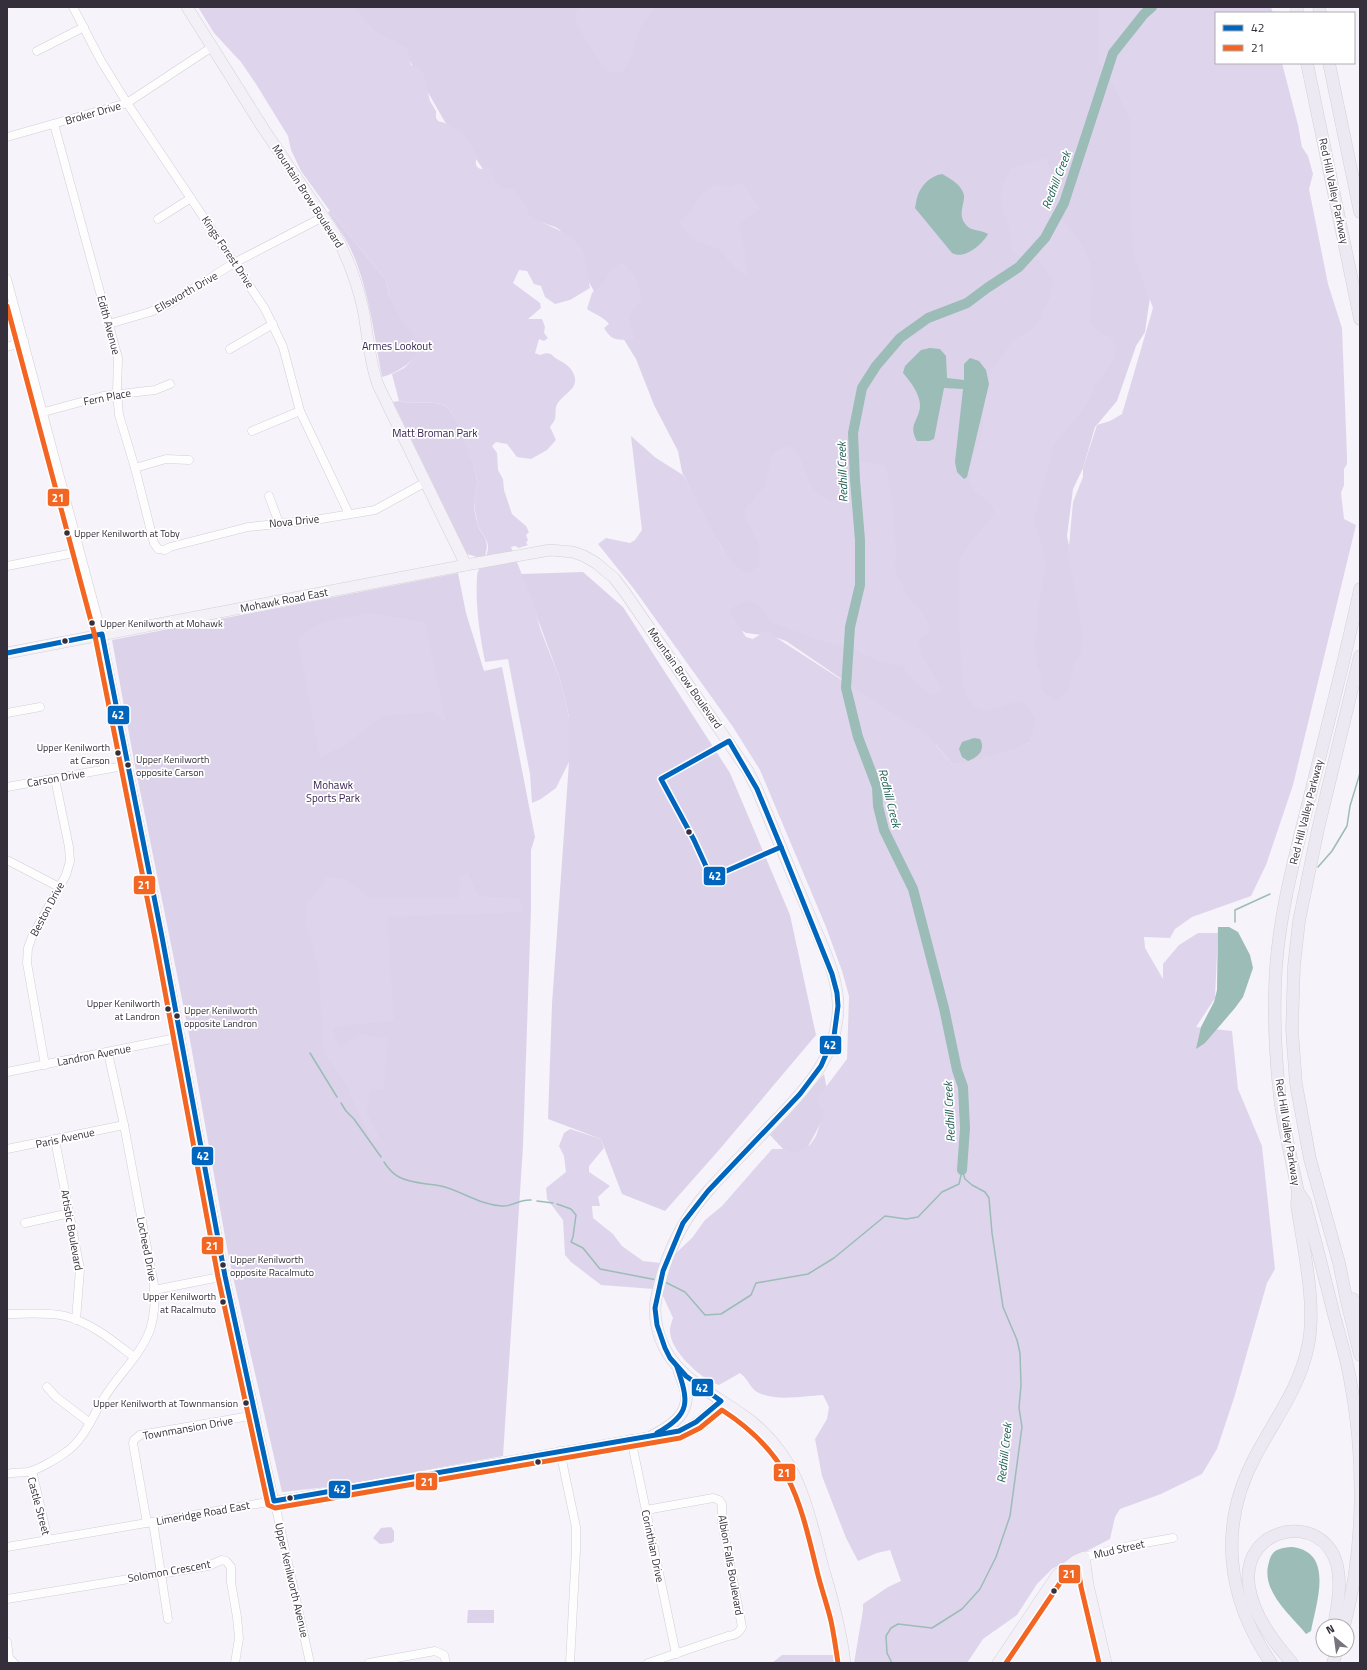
<svg xmlns="http://www.w3.org/2000/svg" width="1367" height="1670" viewBox="0 0 1367 1670" font-family="'Titillium Web',sans-serif">
	<rect width="100%" height="100%" fill="#f6f3fa"/>
	<g fill="#dcd3ea">
		<path d="M316,7H1148L1150,297L1145,332L1136,346L1117,401L1095,427L1083,468L1073,489L1067,536L1082,608L1088,666L1039,737L1025,745L998,757L969,763L952,764L936,745L900,724L871,704L846,682L786,641L771,636L746,633L733,625L720,599L739,572L729,559L707,524L682,472L678,451L654,405L636,359L595,293L560,230L555,227L535,220L527,215L488,176L462,139L445,122L410,61Z"/>
		<path d="M330,211L386,280L389,295L423,349C411,362 400,372 382,377C374,335 369,290 352,252C346,238 336,225 328,212Z"/>
		<path d="M399,401C412,405 431,400 444,405C457,411 475,465 477,480C478,486 474,494 474,501C474,507 475,515 477,522C480,536 491,536 485,556L477,557L467,554L393,402Z"/>
		<path d="M583,572L623,607L730,773L790,915L816,1035L719,1150L665,1211L622,1194L601,1139L548,1119L552,1004L569,762V717L560,679L521,574Z"/>
		<path d="M458,573L466,613L484,671L502,667L535,837L531,850V909L523,1146L503,1456L337,1486L282,1492L229,1259L188,1029L134,761L112,640Z"/>
		<path d="M824,1074L830,1106L798,1165L770,1135Z"/>
		<path d="M391,1527L394,1531V1541L391,1543L380,1544L373,1538L381,1528Z"/>
		<path d="M468,1610H494V1623H467Z"/>
	</g>
	<g fill="#ded5ec">
		<path d="M198,7H353L375,31L407,48L411,65L418,67L424,75L430,101L436,111V118L438,121L448,124L454,130L457,128C462,131 475,149 476,155C477,162 473,166 481,169L488,167L491,168L495,182L502,188H512L526,205L529,216L571,236L583,251L590,288L570,300L555,304L545,297L541,286L534,284L527,271L519,270L513,283L540,303L541,308L528,319H542L545,327L544,333L548,338L544,341L539,339L535,353L540,355L546,353L551,354C556,360 565,362 570,368C586,389 560,393 556,407C555,411 556,415 555,419C554,422 551,425 550,427L556,440L547,450L531,459L517,457L507,444L496,442L492,446L497,453L498,470L503,479L504,490L512,514L526,526L529,532L526,535L528,540L526,543L528,545L519,548L515,546L511,547L532,600L541,631L560,679L569,717V762L556,788L541,799L532,803L530,774L508,659L485,662C480,635 475,606 477,577C477,567 489,557 488,546C487,537 478,530 477,521C476,515 474,507 474,500C474,493 478,486 477,479C474,465 457,411 444,405C431,400 412,405 399,401L392,374L404,368L423,349L396,311L389,295L386,280L330,211L301,171L291,150L288,136L256,84L241,62L214,33Z"/>
		<path d="M579,7H655C652,14 646,19 642,25C633,41 635,60 621,73L611,72L602,66L576,24V12Z"/>
		<path d="M1098,7H1271L1273,13H1216V63H1282L1298,125L1302,147L1308,156L1313,174L1309,189L1328,284L1342,328L1347,456V464L1344,469V485L1341,493L1344,519L1356,525L1293,785L1266,865L1251,896L1192,917L1175,929L1170,938L1144,937L1145,948L1163,979V964L1179,945L1198,933H1218L1215,998L1196,1027L1232,1031L1238,1089L1262,1146L1275,1269L1267,1283L1234,1398L1217,1449L1202,1474L1161,1494L1120,1509L1115,1517L1110,1539L1052,1569L1037,1584L1017,1615L983,1639L967,1663H854L863,1610V1604L888,1587L901,1581L890,1550L877,1553L858,1561L846,1538L822,1476L815,1439L827,1419L829,1407L823,1395C804,1396 774,1402 757,1392C751,1389 748,1379 740,1373L719,1385C701,1379 669,1350 670,1330C670,1326 672,1321 673,1318L663,1296L653,1289L601,1285L571,1262L565,1255L563,1220L547,1199L546,1188L566,1172L564,1156L559,1146L564,1133L570,1129L601,1139L604,1148L589,1166V1172L610,1186L598,1197L600,1206H592L593,1218L613,1234L622,1246L643,1261L660,1263L676,1253L692,1238L705,1220L722,1206L772,1149H784L793,1153L810,1145L816,1136L824,1112L816,1100L847,1059L849,996L842,971L826,927L760,770L733,727L634,589L598,544L606,538L630,543L635,540L642,530L631,436L656,458L683,475L720,545L734,565L747,573L760,566L759,544L744,515L745,509L766,485L770,459L775,451L788,446C803,455 804,471 811,486C815,495 830,501 839,503L852,476L853,461L885,465L891,491L896,548L895,571L909,599L922,612L929,624L930,632L919,639L920,652L938,683L941,691L933,695L917,684L902,666L880,661L844,646L827,643L771,622L759,605L748,601L741,602L729,610L746,637L753,639L766,631L927,735L952,764C967,763 981,758 996,754C1008,750 1017,749 1029,743L1036,721L1025,703L1019,701L985,711L975,707L966,697L962,679L959,624V559L974,538L985,526L995,512L990,503L975,492L969,481L972,460L980,442L983,424V398L986,385L994,367L1014,340L1035,327L1041,318L1044,307L1050,299L1053,280L1039,261L1013,254L1009,227L1001,204V190L1011,168L1046,158L1054,176L1055,200L1061,220L1076,235L1090,261L1092,290L1090,318L1092,325L1100,333L1109,336L1116,346L1115,357L1096,384L1088,402L1080,414L1054,444L1034,520L1044,555L1045,568L1039,604L1035,645L1037,667L1041,672V689L1054,701L1067,693L1074,662L1081,654L1082,633L1079,610L1068,557L1073,502L1083,477V468L1097,425L1110,421L1122,414L1153,308L1132,250L1130,119L1115,88L1099,62Z"/>
		<path d="M715,184L728,187L738,184L745,186L760,209L742,222L739,229L744,246L747,277L736,269L717,248L696,241L690,236L678,222L690,211L699,196Z"/>
		<path d="M621,263C635,269 639,285 642,300L633,310L629,319L633,332L634,340C618,339 613,343 604,328L609,324C604,317 594,314 587,309L592,293L605,280L608,273Z"/>
		<path d="M369,613L425,622L446,722L432,712L383,716L346,744L320,757L298,641C313,618 344,619 369,613Z"/>
		<path d="M467,873L479,896L519,899L523,912L387,917L394,1020L332,1027L340,1047L362,1034L388,1039L384,1089L371,1091L366,1111L379,1137L372,1141L343,1079L324,1054L318,965L305,923L307,904L324,883L325,876L347,880L370,898H459L461,876Z"/>
		<path d="M782,1655H837L838,1663H772Z"/>
	</g>
	<g fill="#9bbcb7">
		<path d="M942,174C950,178 965,187 964,198C963,208 958,216 966,225C972,232 980,229 988,234C982,245 964,260 952,253L915,208C916,204 916,201 917,198C920,186 930,176 942,174Z"/>
		<path d="M930,348L940,349L946,356L947,378L964,380V364L970,358L979,361L986,370L989,384L967,477L964,479L957,472L955,462L963,389L944,388L934,439L929,441H917C908,425 918,422 920,407C921,395 910,381 903,373L905,366L921,350Z"/>
		<path d="M974,738L980,739C986,750 978,757 968,761L962,757L959,749L962,742Z"/>
		<path d="M1218,927H1229L1238,932L1250,955L1253,968L1243,997L1235,1008L1205,1043L1196,1049L1201,1027L1214,1002L1217,990Z"/>
		<path d="M1292,1547C1335,1552 1316,1603 1311,1631L1306,1634C1290,1614 1260,1591 1269,1562C1272,1549 1280,1548 1292,1547Z"/>
	</g>
	<g fill="none" stroke-linecap="round" stroke-linejoin="round">
		<g stroke="#9bbcb7" stroke-width="1.5">
			<path d="M1318,867L1332,851L1347,826L1350,806L1360,773"/>
			<path d="M1235,922V910L1270,894"/>
			<path d="M310,1053L337,1097"/>
			<path d="M341,1103L346,1111L354,1119L381,1157"/>
			<path d="M384,1162C388,1168 393,1174 399,1177C412,1184 427,1183 441,1186C462,1191 480,1205 502,1206C511,1207 520,1199 531,1200"/>
			<path d="M537,1201L553,1203"/>
			<path d="M557,1204L571,1209L576,1215L573,1237L571,1242L583,1248L600,1269L657,1280"/>
			<path d="M665,1282L685,1292L705,1315L721,1314L751,1295L756,1283L808,1274L834,1258L885,1216L906,1219L918,1217L942,1192L959,1184L962,1171"/>
			<path d="M892,1663L887,1653L886,1636L891,1628L898,1624L932,1628L962,1609L980,1589L996,1557L1010,1516L1022,1427L1019,1408L1021,1385L1020,1353L1017,1340L1003,1307L992,1233L989,1198L985,1192L972,1185L965,1179L962,1170"/>
		</g>
		<path stroke="#9bbcb7" stroke-width="10" d="M962,1170L965,1128L963,1087L957,1070L944,1008L913,889L884,830L878,806L877,787L858,737L846,688L850,627L860,585V540L855,480L853,433L862,388L876,366L900,338L928,318L967,303L987,288L1019,267L1045,238L1064,203L1113,53L1144,14L1152,7"/>
		<g stroke="#d2ced7" stroke-width="9">
			<g id="minor">
				<path d="M73,7L101,61L127,103L265,309L283,347L300,411L349,514"/>
				<path d="M37,51L84,27"/>
				<path d="M54,124L118,358L117,392L119,415L135,468L154,543L158,549L165,550L170,547L248,527L315,520L375,510L426,482"/>
				<path d="M7,137L127,103L212,47"/>
				<path d="M158,219L191,198"/>
				<path d="M7,279L102,634L162,937L225,1276L310,1663"/>
				<path d="M109,324L150,312L169,304L234,263L323,217"/>
				<path d="M7,347L24,341"/>
				<path d="M230,349L273,324"/>
				<path d="M44,412L103,396L155,390L170,384"/>
				<path d="M252,431L300,411"/>
				<path d="M135,468L166,459L189,460"/>
				<path d="M269,496L279,523"/>
				<path d="M7,566L79,552"/>
				<path d="M7,713L40,707"/>
				<path d="M7,787L129,765"/>
				<path d="M7,860L59,887"/>
				<path d="M45,1065L27,963L28,948L32,937L66,875L70,861L69,847L55,779"/>
				<path d="M7,1072L181,1037"/>
				<path d="M55,1140L80,1269L76,1320"/>
				<path d="M7,1149L124,1125"/>
				<path d="M25,1223L70,1213"/>
				<path d="M154,1290L225,1276"/>
				<path d="M7,1314C26,1314 47,1312 65,1316C92,1323 113,1341 134,1357"/>
				<path d="M47,1387L56,1397L90,1423"/>
				<path d="M631,1439L676,1654"/>
				<path d="M560,1451L576,1527V1550L570,1663"/>
				<path d="M30,1472L33,1475L48,1540"/>
				<path d="M7,1474C14,1472 21,1473 28,1472C38,1470 58,1458 66,1452C85,1439 92,1416 104,1398C118,1375 140,1356 150,1330C155,1314 155,1301 154,1285L124,1125L108,1053"/>
				<path d="M646,1510L713,1498L719,1500L722,1504V1522L742,1627C738,1634 735,1635 728,1636L648,1663"/>
				<path d="M153,1522L168,1619"/>
				<path d="M147,1523L133,1443L134,1440L140,1435L256,1415"/>
				<path d="M7,1547L679,1431C696,1425 707,1413 721,1401"/>
				<path d="M1084,1557L1133,1545L1173,1538"/>
				<path d="M7,1599L208,1566L222,1560L226,1561L231,1567V1582L237,1617L239,1638L235,1663"/>
				<path d="M7,1642L9,1658L14,1663"/>
				<path d="M369,1663L435,1651L444,1655L446,1663"/>
			</g>
		</g>
		<g stroke="#d3d1d6" stroke-width="12">
			<g id="major">
				<path d="M187,7L263,128L335,234C348,258 357,282 363,309C368,335 369,360 378,385L466,565"/>
				<path d="M7,653L466,565L550,550L573,552L584,556L596,563L614,578L624,591L748,771L757,789C774,831 792,874 810,916C821,943 837,973 838,1003C840,1053 807,1088 775,1121C753,1144 729,1167 708,1191C686,1216 671,1244 662,1275C659,1287 655,1298 655,1310C657,1368 702,1386 743,1415C758,1425 771,1439 782,1454C806,1487 814,1535 825,1574C834,1604 841,1631 845,1663"/>
				<path d="M652,1436C669,1427 690,1415 686,1392C685,1385 681,1378 679,1371"/>
				<path d="M1060,1578C1073,1571 1079,1572 1088,1584"/>
				<path d="M998,1663L1057,1575L1075,1561L1084,1557L1088,1585L1106,1663"/>
			</g>
		</g>
		<g stroke="#d3d1d6" stroke-width="13">
			<g id="highway">
				<path d="M1297,7V13"/>
				<path d="M1319,7L1320,13"/>
				<path d="M1307,63L1360,319"/>
				<path d="M1329,63L1360,212"/>
				<path d="M1360,656L1318,829L1299,921L1294,966L1292,1030L1296,1084L1310,1159L1339,1263L1347,1302L1360,1355"/>
				<path d="M1353,1299L1360,1319"/>
				<path d="M1344,1626C1365,1549 1365,1457 1350,1379C1346,1356 1339,1334 1333,1311C1325,1279 1317,1247 1308,1214L1305,1202L1298,1192C1292,1161 1284,1130 1280,1098C1276,1063 1274,1026 1275,990C1276,925 1294,859 1310,796C1327,727 1345,659 1360,589"/>
				<path d="M1271,1663C1226,1597 1218,1525 1256,1455C1275,1419 1300,1387 1308,1346C1317,1305 1303,1247 1297,1205L1298,1192"/>
				<path d="M1292,1663C1273,1641 1253,1615 1249,1586C1240,1526 1323,1510 1337,1565C1342,1585 1337,1607 1334,1626"/>
				<path d="M1333,1663L1337,1650"/>
			</g>
		</g>
		<use href="#minor" stroke="#fefdfe" stroke-width="8"/>
		<use href="#major" stroke="#f3f1f7" stroke-width="11"/>
		<use href="#highway" stroke="#ede9f2" stroke-width="12"/>
		<g stroke="#fff" stroke-width="8">
			<g id="bus-1">
				<path d="M7,653L102,634L162,937L225,1276L274,1501L679,1431L696,1422L721,1401L686,1376L670,1358L665,1348L657,1325L655,1308L663,1271L683,1223L708,1191L800,1094L821,1066L834,1036L838,1006L837,993L832,974L781,847"/>
				<path d="M729,741L757,789L781,847L715,876L710,875L694,840L661,779Z"/>
				<path d="M657,1433C691,1414 689,1402 677,1367"/>
			</g>
		</g>
		<g stroke="#fff" stroke-width="8">
			<g id="bus-2">
				<path d="M7,306L95,636L155,938L218,1277L268,1505L275,1508L680,1438L700,1428L722,1410C790,1454 799,1497 817,1571C821,1588 827,1604 831,1621C834,1635 836,1649 838,1663"/>
				<path d="M1006,1663L1062,1580L1078,1567L1081,1587L1099,1663"/>
			</g>
		</g>
		<use href="#bus-1" stroke="#0065bd" stroke-width="5"/>
		<use href="#bus-2" stroke="#f26522" stroke-width="5"/>
	</g>
	<g fill="#342f3b" stroke="#fff" stroke-width="1.5">
		<circle cx="67" cy="533" r="3.5"/>
		<circle cx="92" cy="623" r="3.5"/>
		<circle cx="65" cy="641" r="3.5"/>
		<circle cx="118" cy="753" r="3.5"/>
		<circle cx="128" cy="765" r="3.5"/>
		<circle cx="689" cy="832" r="3.5"/>
		<circle cx="168" cy="1009" r="3.5"/>
		<circle cx="177" cy="1016" r="3.5"/>
		<circle cx="223" cy="1265" r="3.5"/>
		<circle cx="223" cy="1302" r="3.5"/>
		<circle cx="246" cy="1403" r="3.5"/>
		<circle cx="538" cy="1462" r="3.5"/>
		<circle cx="290" cy="1498" r="3.5"/>
		<circle cx="1054" cy="1591" r="3.5"/>
	</g>
	<g text-anchor="middle" dominant-baseline="central" stroke-width="3.5" stroke-linejoin="round" paint-order="stroke">
		<g font-size="10" fill="#342f3b" stroke="#fff" text-anchor="start">
			<text x="74" y="533">Upper Kenilworth at Toby</text>
			<text x="100" y="623">Upper Kenilworth at Mohawk</text>
			<text x="110" y="747" text-anchor="end">Upper Kenilworth<tspan x="110" dy="13">at Carson</tspan></text>
			<text x="136" y="759">Upper Kenilworth<tspan x="136" dy="13">opposite Carson</tspan></text>
			<text x="160" y="1003" text-anchor="end">Upper Kenilworth<tspan x="160" dy="13">at Landron</tspan></text>
			<text x="184" y="1010">Upper Kenilworth<tspan x="184" dy="13">opposite Landron</tspan></text>
			<text x="230" y="1259">Upper Kenilworth<tspan x="230" dy="13">opposite Racalmuto</tspan></text>
			<text x="216" y="1296" text-anchor="end">Upper Kenilworth<tspan x="216" dy="13">at Racalmuto</tspan></text>
			<text x="238" y="1403" text-anchor="end">Upper Kenilworth at Townmansion</text>
		</g>
		<g font-size="11" fill="#342f3b" stroke="#fff">
			<text transform="translate(93 113) rotate(-16)">Broker Drive</text>
			<text transform="translate(1334 191) rotate(78)">Red Hill Valley Parkway</text>
			<text transform="translate(308 196) rotate(57)">Mountain Brow Boulevard</text>
			<text transform="translate(228 252) rotate(56)">Kings Forest Drive</text>
			<text transform="translate(186 292) rotate(-30)">Ellsworth Drive</text>
			<text transform="translate(109 325) rotate(75)">Edith Avenue</text>
			<text transform="translate(107 397) rotate(-11)">Fern Place</text>
			<text transform="translate(294 521) rotate(-6)">Nova Drive</text>
			<text transform="translate(284 600) rotate(-11)">Mohawk Road East</text>
			<text transform="translate(685 678) rotate(55)">Mountain Brow Boulevard</text>
			<text transform="translate(56 778) rotate(-10)">Carson Drive</text>
			<text transform="translate(1306 812) rotate(-76)">Red Hill Valley Parkway</text>
			<text transform="translate(47 909) rotate(-62)">Beston Drive</text>
			<text transform="translate(94 1055) rotate(-11)">Landron Avenue</text>
			<text transform="translate(1288 1132) rotate(81)">Red Hill Valley Parkway</text>
			<text transform="translate(65 1138) rotate(-12)">Paris Avenue</text>
			<text transform="translate(72 1230) rotate(80)">Artistic Boulevard</text>
			<text transform="translate(147 1249) rotate(79)">Locheed Drive</text>
			<text transform="translate(188 1428) rotate(-10)">Townmansion Drive</text>
			<text transform="translate(39 1506) rotate(75)">Castle Street</text>
			<text transform="translate(203 1513) rotate(-10)">Limeridge Road East</text>
			<text transform="translate(653 1546) rotate(78)">Corinthian Drive</text>
			<text transform="translate(1119 1549) rotate(-13)">Mud Street</text>
			<text transform="translate(731 1565) rotate(80)">Albion Falls Boulevard</text>
			<text transform="translate(169 1571) rotate(-10)">Solomon Crescent</text>
			<text transform="translate(292 1580) rotate(77)">Upper Kenilworth Avenue</text>
		</g>
		<g font-size="11" fill="#392453" stroke="#fff">
			<text x="397" y="346">Armes Lookout</text>
			<text x="435" y="433">Matt Broman Park</text>
			<text x="333" y="785">Mohawk<tspan x="333" dy="13">Sports Park</tspan></text>
		</g>
		<g font-size="12" font-style="italic" fill="#1b5c52" stroke="#fff">
			<text transform="translate(1056 180) rotate(-69)">Redhill Creek</text>
			<text transform="translate(842 472) rotate(-92)">Redhill Creek</text>
			<text transform="translate(890 798) rotate(76)">Redhill Creek</text>
			<text transform="translate(949 1112) rotate(-93)">Redhill Creek</text>
			<text transform="translate(1004 1453) rotate(-84)">Redhill Creek</text>
		</g>
	</g>
	<g stroke="#fff" stroke-width="1.5">
		<rect x="47" y="488" width="23" height="19" rx="4" fill="#f26522"/>
		<rect x="107" y="705" width="23" height="20" rx="4" fill="#0065bd"/>
		<rect x="703" y="866" width="23" height="20" rx="4" fill="#0065bd"/>
		<rect x="133" y="875" width="23" height="20" rx="4" fill="#f26522"/>
		<rect x="819" y="1035" width="23" height="20" rx="4" fill="#0065bd"/>
		<rect x="191" y="1146" width="23" height="20" rx="4" fill="#0065bd"/>
		<rect x="201" y="1236" width="23" height="19" rx="4" fill="#f26522"/>
		<rect x="691" y="1378" width="23" height="19" rx="4" fill="#0065bd"/>
		<rect x="773" y="1463" width="23" height="19" rx="4" fill="#f26522"/>
		<rect x="415" y="1472" width="23" height="19" rx="4" fill="#f26522"/>
		<rect x="328" y="1480" width="23" height="19" rx="4" fill="#0065bd"/>
		<rect x="1058" y="1564" width="23" height="20" rx="4" fill="#f26522"/>
	</g>
	<g font-size="11" text-anchor="middle" font-weight="bold" fill="#fff">
		<text x="58" y="502">21</text>
		<text x="118" y="719">42</text>
		<text x="715" y="880">42</text>
		<text x="144" y="889">21</text>
		<text x="830" y="1049">42</text>
		<text x="203" y="1160">42</text>
		<text x="212" y="1250">21</text>
		<text x="702" y="1392">42</text>
		<text x="784" y="1477">21</text>
		<text x="427" y="1486">21</text>
		<text x="340" y="1493">42</text>
		<text x="1069" y="1578">21</text>
	</g>
	<rect width="1367" height="1670" fill="none" stroke="#342f3b" stroke-width="16"/>
	<rect x="1215" y="12" width="140" height="52" fill="#ffffff" stroke="#aeacb1"/>
	<rect x="1223" y="25" width="20" height="6" fill="#0065bd" stroke="#aeacb1"/>
	<text x="1251" y="32" font-size="12" fill="#342f3b">42</text>
	<rect x="1223" y="45" width="20" height="6" fill="#f26522" stroke="#aeacb1"/>
	<text x="1251" y="52" font-size="12" fill="#342f3b">21</text>
	<g transform="translate(1335 1638) rotate(331)"><circle r="19" fill="#ffffff" stroke="#aeacb1"/>
	<path d="M0-3L7 15L0 10L-7 15Z" fill="#78747e"/>
	<text y="-6" font-size="11" font-weight="bold" text-anchor="middle" fill="#342f3b">N</text>
	</g>
</svg>
